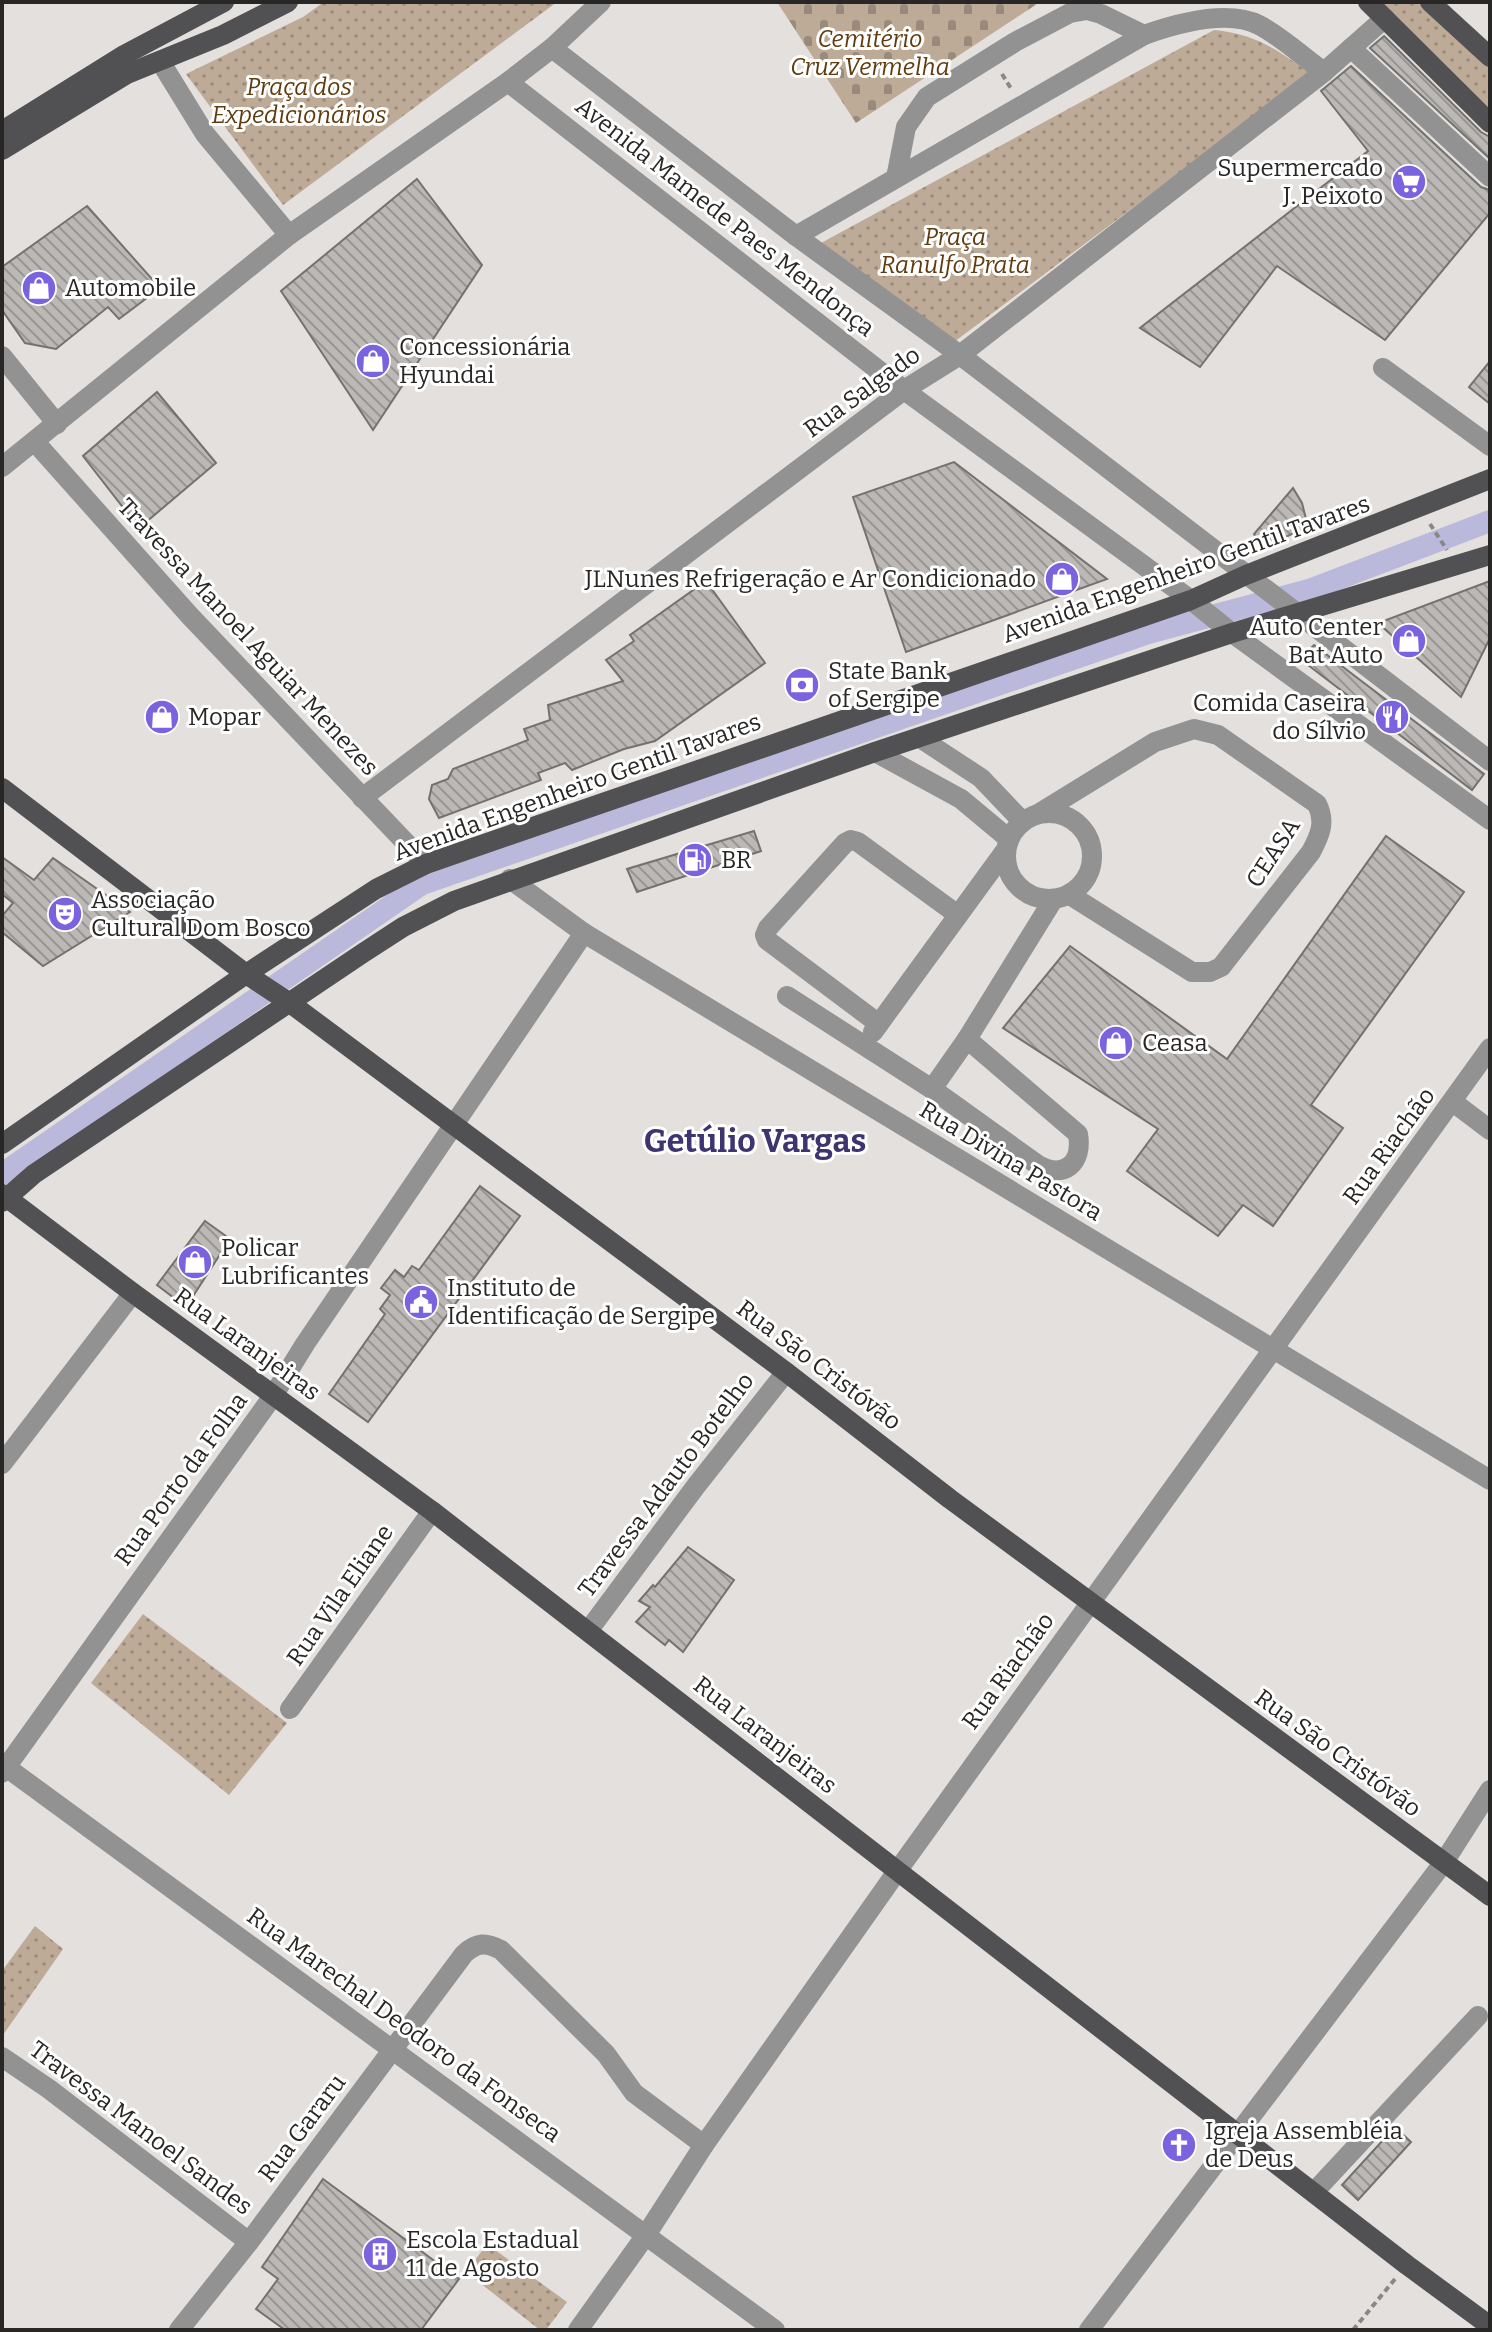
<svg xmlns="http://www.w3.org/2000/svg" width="1492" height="2332" viewBox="0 0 1492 2332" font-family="Bitter,serif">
	<defs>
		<pattern id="green-dots" width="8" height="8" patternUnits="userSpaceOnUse" patternTransform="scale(2)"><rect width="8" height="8" fill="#bdaa97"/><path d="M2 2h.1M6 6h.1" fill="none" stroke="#9a8a7b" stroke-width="1.8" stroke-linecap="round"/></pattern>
		<pattern id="cemetery-stones" width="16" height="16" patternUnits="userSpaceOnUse" patternTransform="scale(2)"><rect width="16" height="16" fill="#bdaa97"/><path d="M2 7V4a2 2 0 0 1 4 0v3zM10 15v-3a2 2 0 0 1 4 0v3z" fill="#9a8a7b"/></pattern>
		<pattern id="building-back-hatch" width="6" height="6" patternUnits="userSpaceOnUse" patternTransform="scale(2)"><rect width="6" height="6" fill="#bbb8b5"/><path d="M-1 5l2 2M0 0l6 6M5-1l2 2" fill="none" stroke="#989693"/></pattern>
	</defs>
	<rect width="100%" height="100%" fill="#e3e0dd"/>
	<g fill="url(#green-dots)">
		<path d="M324,2H557L283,205L186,74L303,17Z"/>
		<path d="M1375,2H1420L1490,67V113Z"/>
		<path d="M1214,30C1256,34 1278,50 1311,74L954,342L821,243Z"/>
		<path d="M143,1614L287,1723L229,1795L91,1683Z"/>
		<path d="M35,1926L63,1949L3,2035L2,1971Z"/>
		<path d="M487,2244L567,2302L546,2330H540L466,2272Z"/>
	</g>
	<path fill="url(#cemetery-stones)" d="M777,2H1040L856,123Z"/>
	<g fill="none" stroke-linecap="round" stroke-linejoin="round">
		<path stroke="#bbb9db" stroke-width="22" d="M2,1174L422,884L1148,633L1309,590L1490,521"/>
	</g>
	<g fill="url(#building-back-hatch)" stroke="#74726f" stroke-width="2">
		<path d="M1384,36L1481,132L1490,137V159L1370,48Z"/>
		<path d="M1351,66L1481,187L1490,190V213L1385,340L1277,266L1200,367L1140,328L1368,151L1321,91Z"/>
		<path d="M417,179L482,265L373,430L281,291Z"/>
		<path d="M87,206L160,288L119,319L108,307L56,349L25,343L2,310V267Z"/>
		<path d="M1490,361V404L1469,387Z"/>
		<path d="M157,392L216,463L139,528L83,456Z"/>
		<path d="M954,462L1107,579L906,652L853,497Z"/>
		<path d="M1293,488L1302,503L1308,527L1263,547L1254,534Z"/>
		<path d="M706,581L765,663L655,741L624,749L572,770L565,763L538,773L541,780L439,818L429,799L432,785L448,779L453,769L528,740L524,729L550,720L548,705L623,681L606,660L634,641L630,635Z"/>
		<path d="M1490,581V638L1461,697L1378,623Z"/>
		<path d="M1314,645L1484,774L1472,790L1300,659Z"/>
		<path d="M754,831L761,851L637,892L627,869Z"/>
		<path d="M1386,836L1464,892L1311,1105L1343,1128L1273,1226L1243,1205L1218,1236L1127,1171L1158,1129L1003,1028L1070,946L1227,1059Z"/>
		<path d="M2,857L34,880L53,858L130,912L43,966L2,932V916L13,903L2,894Z"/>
		<path d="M480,1186L520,1216L368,1422L329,1394L385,1314L380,1309L390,1295L381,1288L395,1270L404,1277L412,1266L419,1270Z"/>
		<path d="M205,1221L230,1239L186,1307L157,1285Z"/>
		<path d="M688,1547L734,1580L683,1652L669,1640L665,1645L636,1622L650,1607L639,1601L653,1585L655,1587Z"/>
		<path d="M1395,2127L1411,2142L1358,2200L1342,2185Z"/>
		<path d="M323,2179L459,2279L421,2330H285L256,2309L278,2279L262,2267Z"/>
	</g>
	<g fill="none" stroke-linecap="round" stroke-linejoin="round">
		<g stroke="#8a8886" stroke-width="4" stroke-dasharray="6 4" stroke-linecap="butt">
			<path d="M1002,74L1012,90"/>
			<path d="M1430,524L1447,550"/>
			<path d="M1353,2330L1395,2279"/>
		</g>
		<g stroke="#929293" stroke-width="20">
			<path d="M552,48L796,236L960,355L1490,761"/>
			<path d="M1351,48L1490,177"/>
			<path d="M160,61L205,134L289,235"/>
			<path d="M508,82L904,390L1191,600L1232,633L1490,820"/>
			<path d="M896,178L906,127L927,97L1015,42L1070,13L1087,10L1101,14L1144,35"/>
			<path d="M796,236L1144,35C1175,24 1227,9 1259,25C1282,37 1303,57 1324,72"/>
			<path d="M2,356L57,424"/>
			<path d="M1383,368L1490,446"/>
			<path d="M35,442L190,616L426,864"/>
			<path d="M2,467L289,235L508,82L552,48L601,2"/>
			<path d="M920,738L981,778L1022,821"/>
			<path d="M875,752L961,799L1009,839"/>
			<path d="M362,798L904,390L960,355L1324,72L1385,18"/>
			<circle cx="1049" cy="856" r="43"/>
			<path d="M1038,814L1155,742L1194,729L1218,735L1317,804C1326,822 1320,835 1311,852L1221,967L1210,972H1192L1070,895"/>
			<path d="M510,879L584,933L1490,1480"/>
			<path d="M787,996L932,1089L1038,1165C1064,1179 1083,1164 1078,1134L967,1039"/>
			<path d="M879,1024L767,940L765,935L768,928L845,843L851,840L858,842L958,915"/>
			<path d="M873,1032L1005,851"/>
			<path d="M932,1089L967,1039L1053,900"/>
			<path d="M1453,1102L1490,1130"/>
			<path d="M2,1464L133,1293"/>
			<path d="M588,1631L696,1486L786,1372"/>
			<path d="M290,1709L432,1511"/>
			<path d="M2,1764L775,2330"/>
			<path d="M2,1773L273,1396L305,1344L584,933"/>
			<path d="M2,2057L49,2089L249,2242"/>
			<path d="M1314,2192L1478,2016"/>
			<path d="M179,2330L249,2242L464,1954C477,1942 486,1942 501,1950L606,2054L634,2093L704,2145"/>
			<path d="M578,2330L646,2235L704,2145L898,1870L1490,1048"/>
			<path d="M1089,2330L1444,1862L1490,1790"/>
		</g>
		<g stroke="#515154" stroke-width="20">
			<path d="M1368,2L1490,123"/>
			<path d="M1430,2L1490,57"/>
			<path d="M2,131L124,55L224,2"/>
			<path d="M2,150L127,74L223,35L288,2"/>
			<path d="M2,788L246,974L290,1003L786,1372L950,1499L1490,1896"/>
			<path d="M2,1144L246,974L376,889L426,864L1191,600L1246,575L1490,479"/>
			<path d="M2,1194L133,1293L432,1511L1407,2265L1490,2326"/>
			<path d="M2,1202L34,1174L363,953L403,927L454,901L875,752L1232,633L1490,555"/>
		</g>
	</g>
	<defs>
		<g id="supermarket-disc" transform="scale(1.8)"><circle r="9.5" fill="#7963de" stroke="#fff"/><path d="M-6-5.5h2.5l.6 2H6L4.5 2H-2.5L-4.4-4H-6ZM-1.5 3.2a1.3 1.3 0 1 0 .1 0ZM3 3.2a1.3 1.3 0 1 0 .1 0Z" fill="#fff"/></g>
		<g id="shop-disc" transform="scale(1.8)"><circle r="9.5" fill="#7963de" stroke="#fff"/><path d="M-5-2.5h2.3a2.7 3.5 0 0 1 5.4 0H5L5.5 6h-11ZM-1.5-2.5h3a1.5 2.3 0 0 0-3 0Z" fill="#fff"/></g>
		<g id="bank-disc" transform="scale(1.8)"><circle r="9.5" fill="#7963de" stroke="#fff"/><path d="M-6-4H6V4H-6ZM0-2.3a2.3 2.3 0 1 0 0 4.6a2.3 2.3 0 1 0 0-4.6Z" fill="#fff"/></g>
		<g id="restaurant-disc" transform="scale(1.8)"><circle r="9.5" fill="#7963de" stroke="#fff"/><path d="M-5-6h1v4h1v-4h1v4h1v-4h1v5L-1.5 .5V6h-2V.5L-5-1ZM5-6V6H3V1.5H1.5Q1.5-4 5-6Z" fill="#fff"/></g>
		<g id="fuel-disc" transform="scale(1.8)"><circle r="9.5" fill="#7963de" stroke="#fff"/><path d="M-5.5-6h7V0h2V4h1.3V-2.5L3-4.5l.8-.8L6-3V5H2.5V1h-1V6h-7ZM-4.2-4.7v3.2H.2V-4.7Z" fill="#fff"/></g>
		<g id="theatre-disc" transform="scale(1.8)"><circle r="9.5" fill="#7963de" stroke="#fff"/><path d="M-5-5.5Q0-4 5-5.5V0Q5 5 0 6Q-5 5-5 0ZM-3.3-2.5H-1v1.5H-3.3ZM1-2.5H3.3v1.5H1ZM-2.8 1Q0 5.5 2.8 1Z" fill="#fff"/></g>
		<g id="civic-disc" transform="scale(1.8)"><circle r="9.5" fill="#7963de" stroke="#fff"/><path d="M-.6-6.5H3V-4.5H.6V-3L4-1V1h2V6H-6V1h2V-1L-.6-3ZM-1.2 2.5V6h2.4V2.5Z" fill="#fff"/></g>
		<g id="church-disc" transform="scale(1.8)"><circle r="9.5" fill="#7963de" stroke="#fff"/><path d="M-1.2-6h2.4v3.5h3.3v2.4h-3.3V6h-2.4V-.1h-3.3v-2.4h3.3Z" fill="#fff"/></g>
		<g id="building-disc" transform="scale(1.8)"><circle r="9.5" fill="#7963de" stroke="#fff"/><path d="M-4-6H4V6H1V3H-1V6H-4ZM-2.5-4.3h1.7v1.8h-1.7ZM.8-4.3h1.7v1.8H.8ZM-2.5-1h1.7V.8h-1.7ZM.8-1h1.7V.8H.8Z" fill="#fff"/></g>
	</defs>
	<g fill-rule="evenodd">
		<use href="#supermarket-disc" x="1409" y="182"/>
		<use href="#shop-disc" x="39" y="288"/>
		<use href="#shop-disc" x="373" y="361"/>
		<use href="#shop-disc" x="1062" y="579"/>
		<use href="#shop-disc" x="1409" y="641"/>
		<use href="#bank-disc" x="802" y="685"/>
		<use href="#shop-disc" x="162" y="717"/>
		<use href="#restaurant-disc" x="1392" y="717"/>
		<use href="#fuel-disc" x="695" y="860"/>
		<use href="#theatre-disc" x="65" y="914"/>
		<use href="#shop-disc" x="1116" y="1043"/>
		<use href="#shop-disc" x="195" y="1262"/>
		<use href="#civic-disc" x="421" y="1302"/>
		<use href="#church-disc" x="1179" y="2145"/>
		<use href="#building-disc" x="380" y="2254"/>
	</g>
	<g text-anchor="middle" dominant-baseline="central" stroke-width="6" stroke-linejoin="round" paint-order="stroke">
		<g font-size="24" font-style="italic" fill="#613b0e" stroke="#fff">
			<text x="870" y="39">Cemitério<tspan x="870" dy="28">Cruz Vermelha</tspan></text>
			<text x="299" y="87">Praça dos<tspan x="299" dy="28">Expedicionários</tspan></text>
			<text x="955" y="237">Praça<tspan x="955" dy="28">Ranulfo Prata</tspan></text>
		</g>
		<g font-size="24" fill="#282726" stroke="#fff" text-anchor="start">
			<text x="1383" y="168" text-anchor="end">Supermercado<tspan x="1383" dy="28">J. Peixoto</tspan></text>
			<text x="65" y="288">Automobile</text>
			<text x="399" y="347">Concessionária<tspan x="399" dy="28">Hyundai</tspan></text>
			<text x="1036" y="579" text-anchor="end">JLNunes Refrigeração e Ar Condicionado</text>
			<text x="1383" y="627" text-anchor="end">Auto Center<tspan x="1383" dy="28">Bat Auto</tspan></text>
			<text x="828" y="671">State Bank<tspan x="828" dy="28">of Sergipe</tspan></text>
			<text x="1366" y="703" text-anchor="end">Comida Caseira<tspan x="1366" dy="28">do Sílvio</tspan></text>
			<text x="188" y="717">Mopar</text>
			<text x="721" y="860">BR</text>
			<text x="91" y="900">Associação<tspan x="91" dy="28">Cultural Dom Bosco</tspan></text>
			<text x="1142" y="1043">Ceasa</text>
			<text x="221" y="1248">Policar<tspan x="221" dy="28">Lubrificantes</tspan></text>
			<text x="447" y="1288">Instituto de<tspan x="447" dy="28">Identificação de Sergipe</tspan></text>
			<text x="1205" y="2131">Igreja Assembléia<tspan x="1205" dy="28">de Deus</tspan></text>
			<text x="406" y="2240">Escola Estadual<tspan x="406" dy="28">11 de Agosto</tspan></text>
		</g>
		<g font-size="24" fill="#282726" stroke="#fff">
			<text transform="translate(725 217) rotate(38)">Avenida Mamede Paes Mendonça</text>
			<text transform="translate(862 392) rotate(-36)">Rua Salgado</text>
			<text transform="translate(1186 569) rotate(-20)">Avenida Engenheiro Gentil Tavares</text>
			<text transform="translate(248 637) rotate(47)">Travessa Manoel Aguiar Menezes</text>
			<text transform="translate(577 787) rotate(-20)">Avenida Engenheiro Gentil Tavares</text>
			<text transform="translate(1273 853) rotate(-57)">CEASA</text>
			<text transform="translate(1389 1146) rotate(-54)">Rua Riachão</text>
			<text transform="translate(1011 1161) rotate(31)">Rua Divina Pastora</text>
			<text transform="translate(247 1344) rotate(36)">Rua Laranjeiras</text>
			<text transform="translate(819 1365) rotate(37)">Rua São Cristóvão</text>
			<text transform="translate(181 1479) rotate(-54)">Rua Porto da Folha</text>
			<text transform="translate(666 1485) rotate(-53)">Travessa Adauto Botelho</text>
			<text transform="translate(340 1595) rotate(-55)">Rua Vila Eliane</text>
			<text transform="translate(1008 1671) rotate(-54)">Rua Riachão</text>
			<text transform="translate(765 1735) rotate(38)">Rua Laranjeiras</text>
			<text transform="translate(1338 1753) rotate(36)">Rua São Cristóvão</text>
			<text transform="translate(404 2025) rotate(36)">Rua Marechal Deodoro da Fonseca</text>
			<text transform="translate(141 2128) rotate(37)">Travessa Manoel Sandes</text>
			<text transform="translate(302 2128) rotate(-53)">Rua Gararu</text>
		</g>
		<g font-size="32" font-weight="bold" fill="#3d3470" stroke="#fff">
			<text x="755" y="1141">Getúlio Vargas</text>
		</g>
	</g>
	<rect width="1492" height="2332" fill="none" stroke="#282726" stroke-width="8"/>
</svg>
